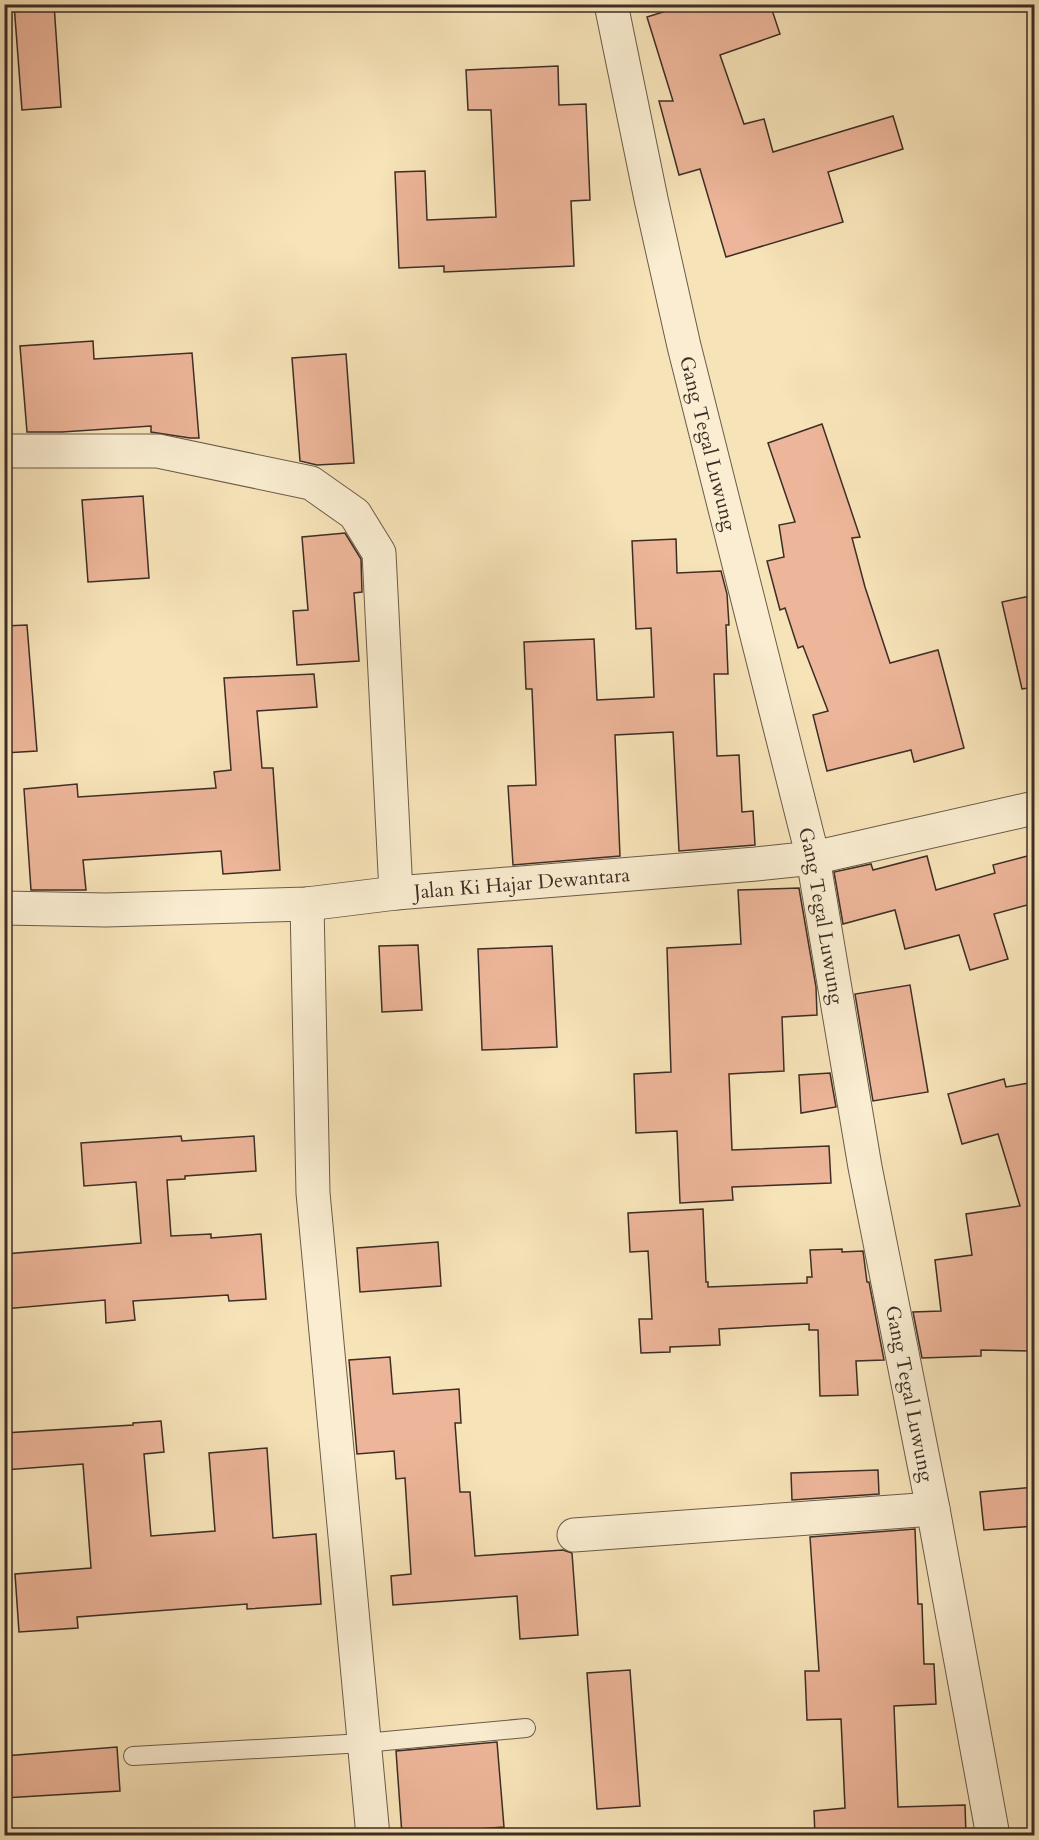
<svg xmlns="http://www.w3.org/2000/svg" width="1039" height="1840" viewBox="0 0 1039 1840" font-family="Cardo,serif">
	<rect width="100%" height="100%" fill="#f7e3b8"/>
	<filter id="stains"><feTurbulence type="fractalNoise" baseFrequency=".00333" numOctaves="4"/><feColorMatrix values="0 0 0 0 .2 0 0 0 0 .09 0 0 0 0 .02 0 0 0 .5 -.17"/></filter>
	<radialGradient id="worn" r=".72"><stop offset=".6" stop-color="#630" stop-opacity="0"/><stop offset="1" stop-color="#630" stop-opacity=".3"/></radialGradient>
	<g fill="#edb599" stroke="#3d2e25" stroke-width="1.5">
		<path d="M14,4H54L61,107L22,110Z"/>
		<path d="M660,4H770L780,34L720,55L744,124L764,119L773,152L893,116L903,149L828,172L843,222L726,257L700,169L679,175L659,101H673L647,17L663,12Z"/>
		<path d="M558,66L559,105L586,104L590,200L571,201L574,266L444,272V266L399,268L395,172L425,171L427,220L496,217L491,110H468L466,70Z"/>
		<path d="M93,341L94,359L192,353L199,438H190L151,432V426L62,432H27L20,346Z"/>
		<path d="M346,354L354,463L317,465L300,461L292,358Z"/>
		<path d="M822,424L860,537L852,538L865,587L890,663L938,650L964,748L914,762L911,750L827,771L813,715L828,711L803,646L798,648L785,608L780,610L767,561L784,557L779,525L795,522L768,443Z"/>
		<path d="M143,496L149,578L88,582L82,500Z"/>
		<path d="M345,533L361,559L362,592L354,593L359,661L297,665L293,611L308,610L302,537Z"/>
		<path d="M676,539L677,573L721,571L727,594L729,625H726L728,674H714L717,756L739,755L742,812L753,811L755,845L679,851L673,732L615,735L620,856L513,865L508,786L536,785L532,689H526L524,642L594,639L597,700L654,697L651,628L636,629L632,541Z"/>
		<path d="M1035,595V687L1022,689L1002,602Z"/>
		<path d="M27,625L37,751L4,753V626Z"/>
		<path d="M314,674L317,707L257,711L262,768H273L280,870L223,874L221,851L83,860L86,890H31L24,789L77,784L78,797L216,788L214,772L231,770L224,678Z"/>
		<path d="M1035,854V903L994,914L1008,959L970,970L959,935L905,949L895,910L843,924L834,872L871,864L873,870L927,856L936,890L995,873L993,865Z"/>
		<path d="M799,888L816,987L817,1015L782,1017L784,1071L729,1074L732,1150L829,1146L831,1183L732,1187L733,1200L680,1203L677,1131L636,1133L634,1074L671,1072L667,948L741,944L738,890Z"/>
		<path d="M418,945L422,1010L382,1012L379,946Z"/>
		<path d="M552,946L557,1047L482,1050L478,949Z"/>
		<path d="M910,985L928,1092L873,1101L855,994Z"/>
		<path d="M830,1073L836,1107L801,1113L799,1075Z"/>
		<path d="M1004,1079L1006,1087L1035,1082V1351L981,1350V1356L922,1358L913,1312L941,1311L935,1260L972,1255L966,1214L1020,1206L998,1134L962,1144L948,1094Z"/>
		<path d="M181,1136L182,1141L254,1136L256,1171L185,1176V1179L167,1180L171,1236L211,1234V1238L261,1234L266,1299L229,1301L228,1295L133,1301L135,1320L106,1323L105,1300L4,1309V1254L141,1243L136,1182L84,1186L81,1143Z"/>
		<path d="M703,1209L706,1282H708V1287L807,1283V1277H812L810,1250L842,1249V1252L863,1251L867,1282H869L884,1360L856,1361L858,1395L820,1396L818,1330H809V1324L719,1329L720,1345L670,1347V1352L641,1353L639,1319H652L648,1251L630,1252L628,1213Z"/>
		<path d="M438,1242L441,1286L360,1292L357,1248Z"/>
		<path d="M390,1357L393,1394L459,1389L461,1423H455L460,1492H470L475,1556L563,1550L572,1553L578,1635L520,1639L517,1596L393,1605L391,1576L411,1574L405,1478L396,1479L394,1451L357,1454L349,1360Z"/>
		<path d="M161,1421L164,1452L144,1454L151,1536L215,1531L209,1453L267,1448L273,1538L316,1534L321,1604L247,1609V1604L77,1617L78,1628L19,1632L15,1574L91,1568L83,1464L4,1470V1433L133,1425V1423Z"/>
		<path d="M878,1470L879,1494L792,1500L791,1473Z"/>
		<path d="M1035,1487V1526L984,1530L980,1492Z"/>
		<path d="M915,1529L918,1604H922L924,1664H934L936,1704L894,1706L898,1807L965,1805L966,1835L815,1836L814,1811L845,1808L841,1719L807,1720L805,1671H819L810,1537Z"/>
		<path d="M630,1670L640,1806L597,1809L587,1673Z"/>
		<path d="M497,1742L504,1827L402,1835L396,1751Z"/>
		<path d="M117,1747L120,1791L4,1798V1756Z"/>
	</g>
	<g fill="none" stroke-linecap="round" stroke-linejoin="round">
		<g stroke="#6c5b4a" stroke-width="20">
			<path id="service" d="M133,1756L364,1743L526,1728"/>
		</g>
		<g stroke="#6c5b4a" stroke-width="35">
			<g id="minor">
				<path id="s1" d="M611,4L651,199L684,346L813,858L865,1167L933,1509L993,1836"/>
				<path d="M4,451H158L311,483L355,514L379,553L396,893"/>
				<path d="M307,904L313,1193L373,1836"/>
				<path id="s2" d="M4,908L106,910L307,904L396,893L756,864L813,858L1034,808"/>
				<path d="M574,1535L933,1509"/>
			</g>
		</g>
		<use href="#service" stroke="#faedd1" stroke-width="18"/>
		<use href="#minor" stroke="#faedd1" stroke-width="33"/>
	</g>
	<g text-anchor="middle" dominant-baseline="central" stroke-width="4.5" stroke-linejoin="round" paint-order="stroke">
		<g font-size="20" fill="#3d2e25" stroke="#faedd1">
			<text stroke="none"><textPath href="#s1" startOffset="450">Gang Tegal Luwung</textPath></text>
			<text stroke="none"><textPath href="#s2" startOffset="519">Jalan Ki Hajar Dewantara</textPath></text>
			<text stroke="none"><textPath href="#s1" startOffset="936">Gang Tegal Luwung</textPath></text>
			<text stroke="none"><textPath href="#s1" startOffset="1422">Gang Tegal Luwung</textPath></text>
		</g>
	</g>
	<rect width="1039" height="1840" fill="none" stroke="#f7e3b8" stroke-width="24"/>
	<rect x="6" y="6" width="1027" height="1828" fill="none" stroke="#3d2e25" stroke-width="3"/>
	<rect x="12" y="12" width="1015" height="1816" fill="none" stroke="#3d2e25" stroke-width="1.5"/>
	<rect width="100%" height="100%" filter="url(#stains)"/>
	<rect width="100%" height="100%" fill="url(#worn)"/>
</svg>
